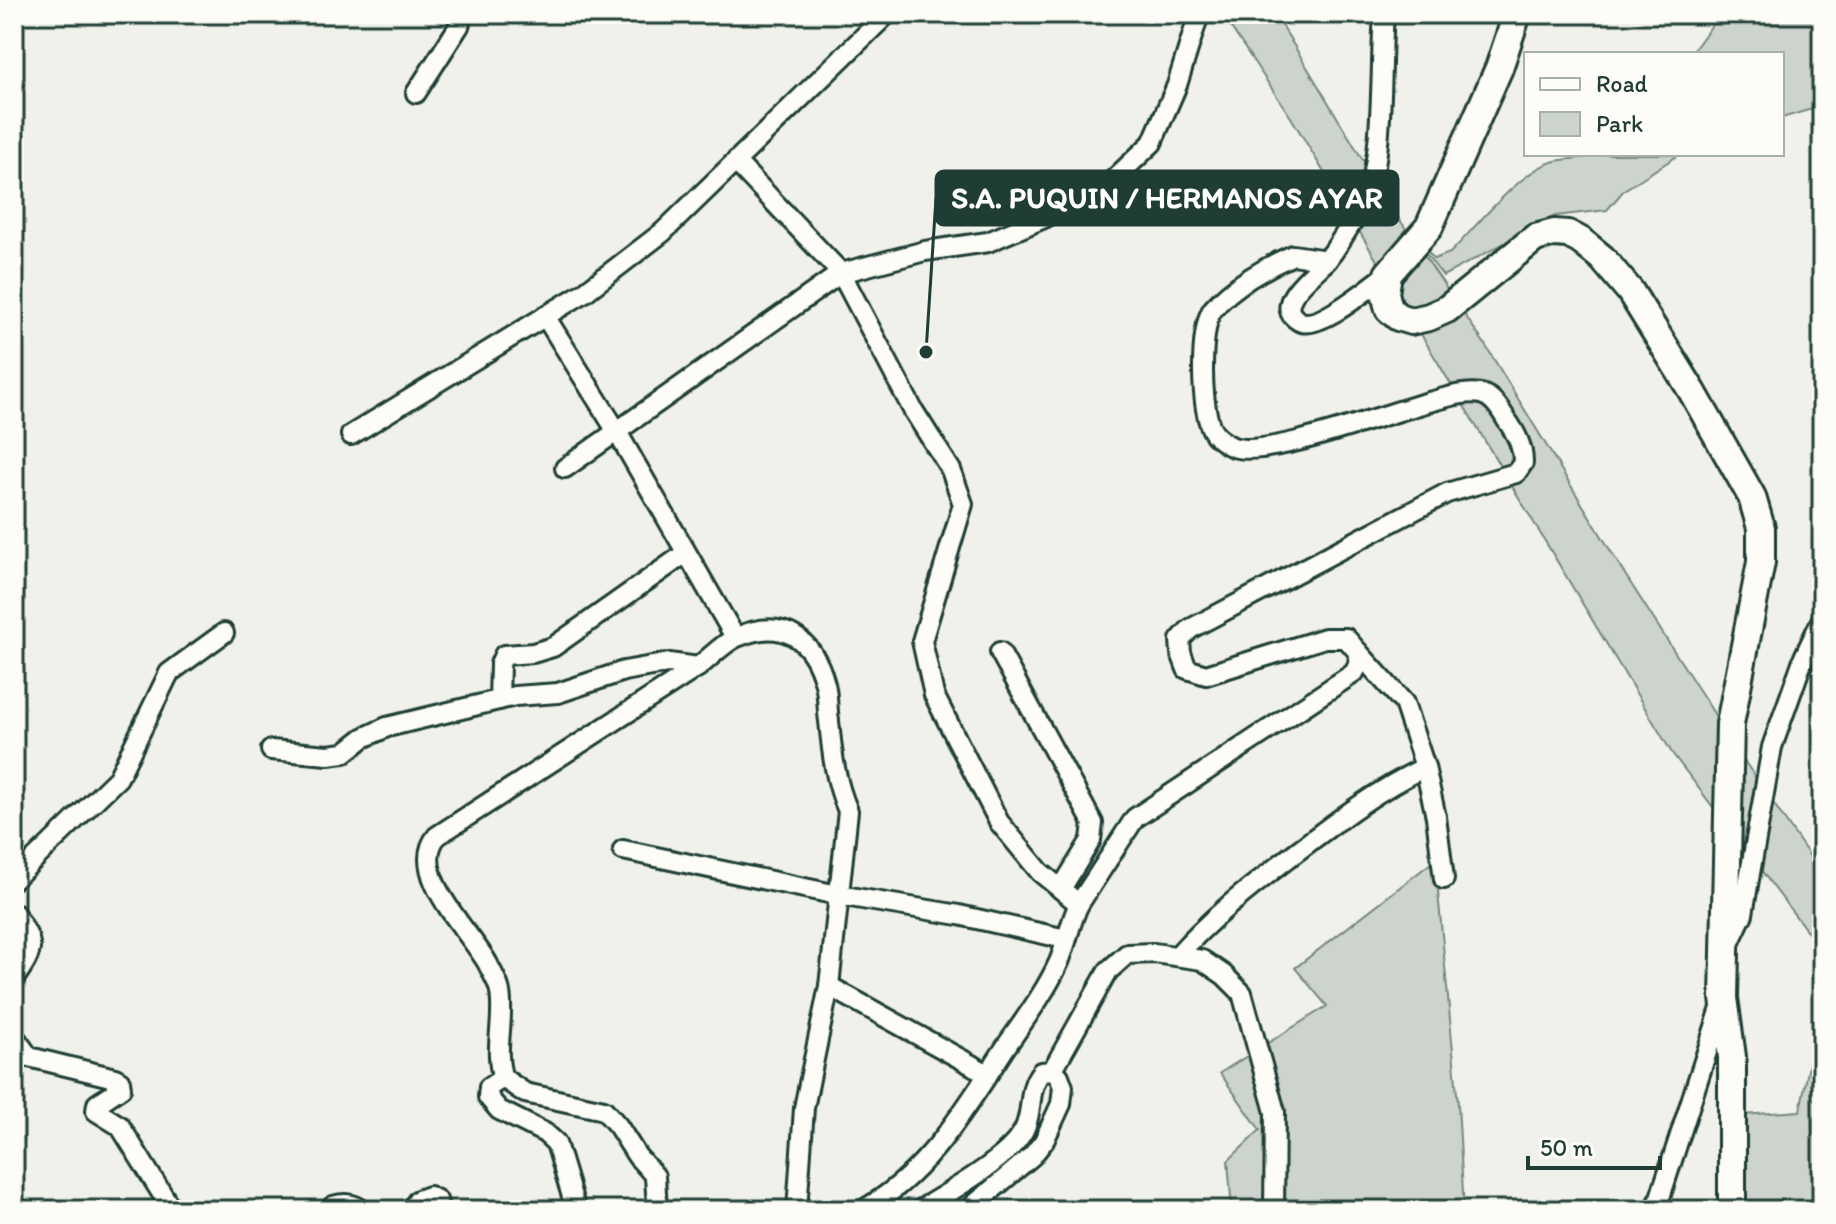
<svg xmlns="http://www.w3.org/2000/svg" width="1836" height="1224" viewBox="0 0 1836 1224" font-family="Itim,sans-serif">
	<rect width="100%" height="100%" fill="#f0f1eb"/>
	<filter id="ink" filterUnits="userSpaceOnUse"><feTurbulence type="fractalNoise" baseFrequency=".0125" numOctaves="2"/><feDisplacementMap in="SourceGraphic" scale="16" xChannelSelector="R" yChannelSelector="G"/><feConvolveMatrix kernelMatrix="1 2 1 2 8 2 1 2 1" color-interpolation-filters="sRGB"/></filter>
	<g filter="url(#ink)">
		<g fill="#cdd3cd" stroke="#768880" stroke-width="2">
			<path d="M1222,14H1275L1393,210L1484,343L1626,576L1747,765L1811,858L1816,943L1672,753L1292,119Z"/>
			<path d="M1720,14H1822V106L1782,118V54H1691Z"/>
			<path d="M1594,154H1680L1624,190L1607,210L1555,216L1443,276L1416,241L1418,239L1434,259L1450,253C1475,228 1519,172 1552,162C1566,157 1580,161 1594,154Z"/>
			<path d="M1822,797V972L1812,819Z"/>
			<path d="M1435,860L1458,1104L1464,1210H1232L1228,1161L1260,1130L1220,1073L1327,1006L1295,968Z"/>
			<path d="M1822,998V1210H1724L1742,1115L1800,1111Z"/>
		</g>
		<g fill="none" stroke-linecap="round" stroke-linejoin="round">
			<g stroke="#1f3d34" stroke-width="24">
				<g id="street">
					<path d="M1384,14C1380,61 1385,164 1364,202C1353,221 1341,242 1328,259C1318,271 1269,304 1299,321C1318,332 1371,286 1388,274"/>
					<path d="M416,93L459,26L462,14"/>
					<path d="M736,162L841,273L913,410L951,470L963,504L922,641L934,695L999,822L1040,872L1079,904L1135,818L1354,673L1358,665L1359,653L1346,638H1325L1206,675L1187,669L1181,653L1180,640L1190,629L1447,493L1516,473L1523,463C1523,446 1516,433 1506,419C1500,409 1493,397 1481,394C1466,391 1447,397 1433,401C1392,411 1267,459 1233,447C1228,445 1217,438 1214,433C1200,416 1199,326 1213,309C1231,287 1266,267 1293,255L1327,260"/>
					<path d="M545,316L616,430L735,637"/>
					<path d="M351,435L585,292L663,232L887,14"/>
					<path d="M565,468L841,273L925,251L988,242L1058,212L1110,183L1152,143L1177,85L1199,14"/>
					<path d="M1000,652L1093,823L1091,840L1061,889"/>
					<path d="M499,700L500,664L504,655L533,653L553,647L686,553"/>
					<path d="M271,750L328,755L344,753L363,738L387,727L515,696L558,693L624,671L669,663L698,667"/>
					<path d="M1425,767L1436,817L1444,879"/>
					<path d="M623,850L838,895L959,915L1066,939"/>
					<path d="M14,879L118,778L169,673L224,633"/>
					<path d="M14,913C35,945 36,947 14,979"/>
					<path d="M1728,946L1743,914L1772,747L1804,657L1822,619"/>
					<path d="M1178,955C1211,917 1251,887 1291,856C1334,823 1375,791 1425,767L1404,703L1359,653"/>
					<path d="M829,986L988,1074"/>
					<path d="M14,1036L29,1057L115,1078L120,1081L121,1088L97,1104L96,1111L120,1126L172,1210"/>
					<path d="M1052,1071L1108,971L1127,954L1154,953L1202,960L1224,975L1242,993L1275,1112L1274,1210"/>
					<path d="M503,1078C493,1051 505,1020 500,992C499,983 492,973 488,964C470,931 407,873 437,836L698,667C710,658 723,643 737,637C783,617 813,638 825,684C828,695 827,709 829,721C832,753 835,781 848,811L829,986L804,1108L797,1210"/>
					<path d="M330,1210L333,1206C344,1203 352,1203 362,1210"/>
					<path d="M411,1210L418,1200L429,1196L437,1200L439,1210"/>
					<path d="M576,1210L556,1143L545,1133L499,1110L488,1097L489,1087L503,1078L525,1093L604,1110L618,1126L637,1156L655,1176L657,1210"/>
					<path d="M863,1210C929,1173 966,1107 1007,1045C1025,1019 1046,991 1059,962C1067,943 1070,922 1079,904"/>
					<path d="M920,1210C948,1192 1016,1156 1026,1125C1033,1106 1028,1088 1041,1072L1052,1071L1059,1076L1063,1087L1061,1104L1044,1141L1032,1156L968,1210"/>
					<path d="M1656,1210L1722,1005"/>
				</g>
			</g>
			<g stroke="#1f3d34" stroke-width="32">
				<path id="secondary" d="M1517,14L1499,68L1429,227L1388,274L1385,293L1389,309L1398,317L1411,321L1429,317L1447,309L1535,238L1554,233L1568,234L1581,241L1602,258L1630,291L1692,391L1752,497L1761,528V562L1730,724L1724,998L1732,1057V1210"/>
			</g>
			<use href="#street" stroke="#fdfcf7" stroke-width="18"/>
			<use href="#secondary" stroke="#fdfcf7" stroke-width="26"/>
		</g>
	</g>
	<path fill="none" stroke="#1f3d34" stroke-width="3" d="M926 352L936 198"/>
	<circle fill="#1f3d34" stroke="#fdfcf7" stroke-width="3" cx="926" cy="352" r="8"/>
	<rect fill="#1f3d34" stroke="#1f3d34" stroke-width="3" x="936" y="171" width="462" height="54" rx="8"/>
	<g font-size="30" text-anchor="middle" font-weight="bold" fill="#fff">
		<text x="1167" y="208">S.A. PUQUIN / HERMANOS AYAR</text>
	</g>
	<rect width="1836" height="1224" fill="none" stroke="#fdfcf7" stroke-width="48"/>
	<rect x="24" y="24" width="1788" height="1176" fill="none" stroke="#1f3d34" stroke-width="3" filter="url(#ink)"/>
	<rect x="1524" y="52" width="260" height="104" fill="#fdfcf7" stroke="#a4b0a9" stroke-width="2"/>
	<rect x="1540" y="78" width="40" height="12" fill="#fdfcf7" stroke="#a4b0a9" stroke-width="2"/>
	<text x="1596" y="92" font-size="24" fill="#1f3d34">Road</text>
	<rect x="1540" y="112" width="40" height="24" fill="#cdd3cd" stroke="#a4b0a9" stroke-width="2"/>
	<text x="1596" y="132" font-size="24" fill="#1f3d34">Park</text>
	<path d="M1528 1156v12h132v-12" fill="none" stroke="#1f3d34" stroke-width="4"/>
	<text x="1540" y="1156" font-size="24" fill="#1f3d34" stroke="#fdfcf7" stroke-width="6" paint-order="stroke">50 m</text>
</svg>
